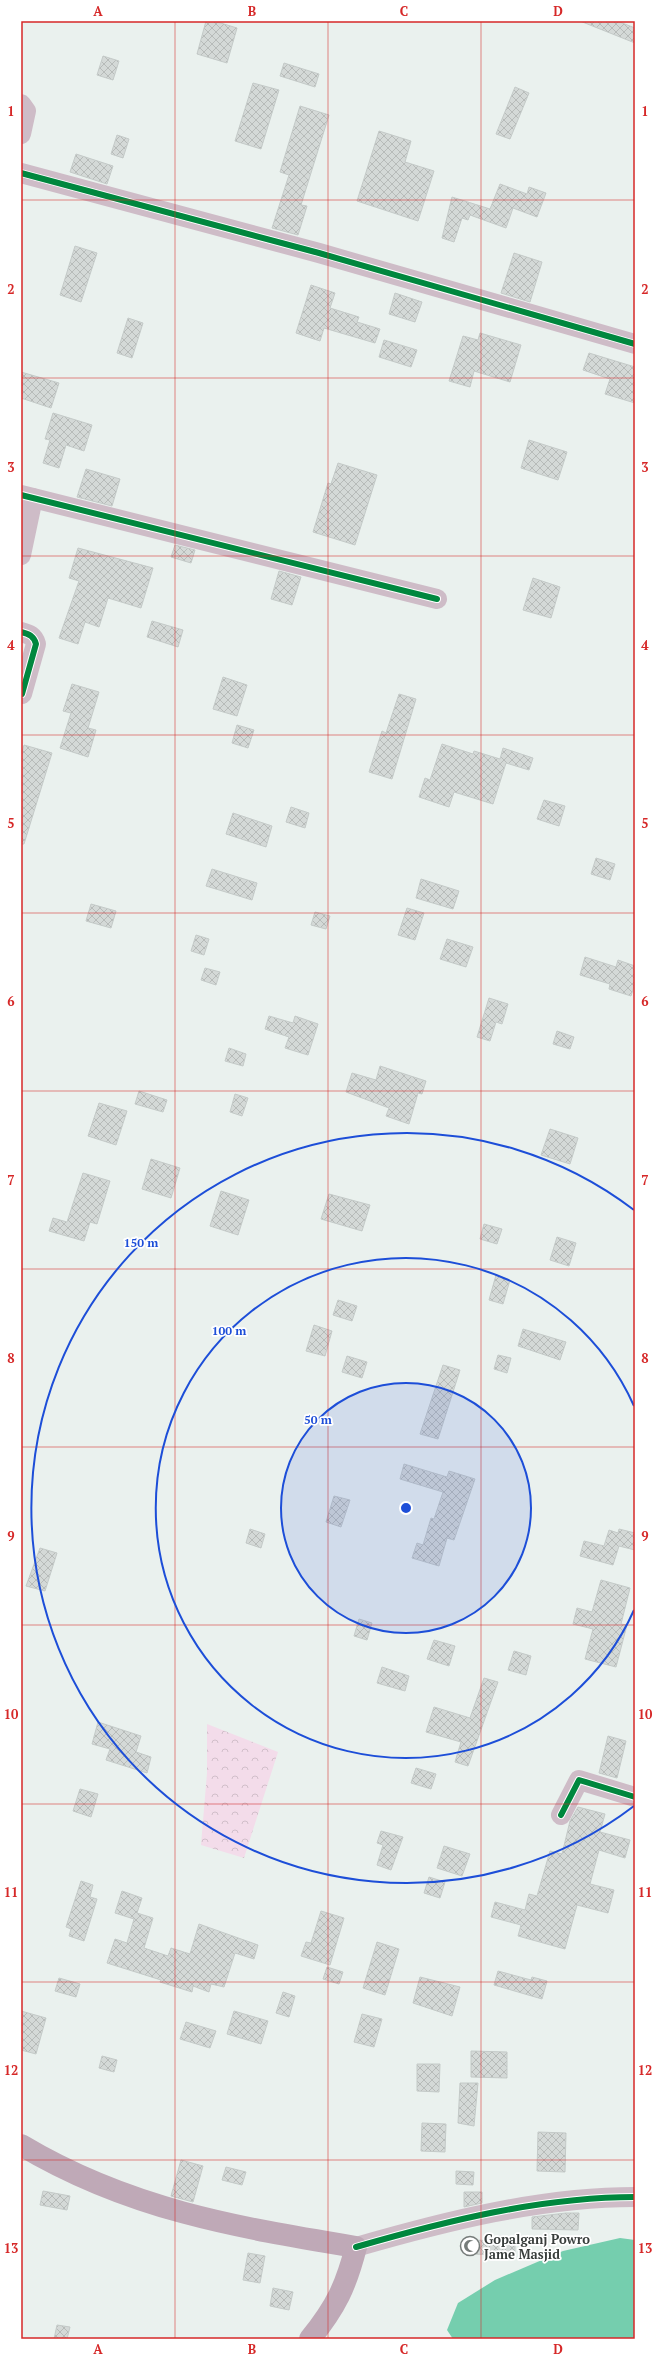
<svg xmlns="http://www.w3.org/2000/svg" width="656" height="2360" viewBox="0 0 656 2360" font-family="'PT Serif',serif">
	<defs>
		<pattern id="park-crowns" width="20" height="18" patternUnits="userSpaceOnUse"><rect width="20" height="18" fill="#f3dcea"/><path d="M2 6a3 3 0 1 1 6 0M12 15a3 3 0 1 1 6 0" fill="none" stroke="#d1beca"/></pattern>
		<pattern id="building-cross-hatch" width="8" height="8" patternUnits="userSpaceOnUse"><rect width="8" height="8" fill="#d4d9d7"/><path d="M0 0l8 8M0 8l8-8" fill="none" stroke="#b7bbb9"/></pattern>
	</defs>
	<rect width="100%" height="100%" fill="#eaf1ee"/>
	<path fill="url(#park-crowns)" d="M207,1724L278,1752L244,1858L201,1845L207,1773Z"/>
	<path fill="#75ceae" d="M620,2238L635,2240V2338L453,2339L447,2330L458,2303L495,2280L563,2251Z"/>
	<g fill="url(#building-cross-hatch)" stroke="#c4cac8">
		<path d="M206,21H214L237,28L227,63L197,54Z"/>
		<path d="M580,21H617L635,28V43Z"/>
		<path d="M103,56L119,61L113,80L97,75Z"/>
		<path d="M284,63L319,74L315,87L280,76Z"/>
		<path d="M253,83L279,90L261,149L235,141Z"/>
		<path d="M515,87L529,93L510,139L496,134Z"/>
		<path d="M300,106L329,115L301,205L307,206L298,235L272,228L289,175L280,172Z"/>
		<path d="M379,131L411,141L405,162L434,171L418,221L357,201Z"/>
		<path d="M117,135L129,139L123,158L111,154Z"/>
		<path d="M76,154L113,166L107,184L70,172Z"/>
		<path d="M500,184L527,194L529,187L546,193L537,217L513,208L506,228L470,215L468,220L462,218L454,242L442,238L452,197L490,209Z"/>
		<path d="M75,246L97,253L81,302L60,295Z"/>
		<path d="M514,253L542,262L530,302L501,293Z"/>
		<path d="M311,285L335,293L330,308L359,317L357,322L380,329L375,343L324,328L320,341L296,333Z"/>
		<path d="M395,293L422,302L415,322L389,314Z"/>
		<path d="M128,318L143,323L132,358L117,353Z"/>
		<path d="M480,333L521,345L510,382L474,371L470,387L449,381L463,336L478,340Z"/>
		<path d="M384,340L417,350L411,367L379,357Z"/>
		<path d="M589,353L635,367V403L605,394L610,379L583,370Z"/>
		<path d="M21,372L59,383L51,408L21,398Z"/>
		<path d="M53,413L92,425L84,451L66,445L59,468L43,463L50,440L45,439Z"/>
		<path d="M529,440L567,452L558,480L521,468Z"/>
		<path d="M338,463L377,475L355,545L313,532L328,483L331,484Z"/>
		<path d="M86,469L120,479L112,506L77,497Z"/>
		<path d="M175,545L195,550L191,563L171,557Z"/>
		<path d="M78,548L153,568L141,608L108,598L99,627L85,622L78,644L59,638L79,581L69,578Z"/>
		<path d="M279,571L301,577L292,605L271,599Z"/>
		<path d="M533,578L560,587L551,618L523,610Z"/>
		<path d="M152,621L183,630L178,647L147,637Z"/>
		<path d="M223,677L247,685L237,716L213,709Z"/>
		<path d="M72,684L99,692L88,728L96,730L88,757L60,748L71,713L63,711Z"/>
		<path d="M399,694L416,699L392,779L369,772L382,731L386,733Z"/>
		<path d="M237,725L254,730L248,748L232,743Z"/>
		<path d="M442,744L473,754L474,751L500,759L503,748L533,758L529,770L506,763L493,804L454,792L449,807L419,797L425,778L430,780Z"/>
		<path d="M24,745L52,753L24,844H21V756Z"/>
		<path d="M544,800L565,806L559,826L537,819Z"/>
		<path d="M291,807L309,813L305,828L286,822Z"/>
		<path d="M233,813L272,826L266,847L226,834Z"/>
		<path d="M596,858L615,864L610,880L591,874Z"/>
		<path d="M212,869L257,883L252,900L206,886Z"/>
		<path d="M421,879L459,891L453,909L416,898Z"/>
		<path d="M91,904L116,911L111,928L86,921Z"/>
		<path d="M407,908L424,913L415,940L398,935Z"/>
		<path d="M315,912L330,916L326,929L311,925Z"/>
		<path d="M196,935L209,939L204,955L191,951Z"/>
		<path d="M447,939L473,947L466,967L440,959Z"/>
		<path d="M585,957L616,967L618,960L635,966V983L631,996L609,989L610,984L580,975Z"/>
		<path d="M205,968L220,972L216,985L201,980Z"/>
		<path d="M489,998L508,1004L502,1024L496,1022L490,1041L477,1037Z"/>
		<path d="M269,1016L293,1023L295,1016L318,1024L308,1055L285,1048L289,1037L265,1029Z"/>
		<path d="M557,1031L574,1037L570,1049L553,1044Z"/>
		<path d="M229,1048L246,1054L243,1066L225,1061Z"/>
		<path d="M380,1066L426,1081L422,1094L418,1093L409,1124L386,1116L389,1108L346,1092L352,1073L376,1080Z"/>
		<path d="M139,1091L167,1100L163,1112L135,1104Z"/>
		<path d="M235,1094L248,1098L242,1116L230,1112Z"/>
		<path d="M99,1103L127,1111L116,1145L88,1136Z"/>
		<path d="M550,1129L578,1138L570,1164L541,1155Z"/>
		<path d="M151,1159L180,1168L171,1198L142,1189Z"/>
		<path d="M83,1173L110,1181L97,1224L90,1222L84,1241L49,1231L53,1218L67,1222Z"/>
		<path d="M221,1191L249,1200L238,1235L210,1226Z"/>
		<path d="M329,1194L370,1205L362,1231L321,1219Z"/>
		<path d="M484,1224L502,1229L497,1244L480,1239Z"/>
		<path d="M557,1237L576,1243L569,1266L550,1260Z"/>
		<path d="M496,1275L510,1280L503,1304L489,1300Z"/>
		<path d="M338,1300L357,1306L352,1321L333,1315Z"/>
		<path d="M314,1325L332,1331L325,1356L306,1351Z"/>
		<path d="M523,1329L566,1342L560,1360L518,1346Z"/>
		<path d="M498,1355L511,1358L507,1373L494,1369Z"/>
		<path d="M347,1356L367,1362L362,1378L342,1372Z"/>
		<path d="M443,1365L460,1370L438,1439L420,1434Z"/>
		<path d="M404,1464L447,1477L449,1471L475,1479L454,1540L447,1538L439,1566L412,1558L417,1543L423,1545L431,1518L434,1519L443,1492L400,1479Z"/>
		<path d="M334,1496L350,1500L341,1527L326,1522Z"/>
		<path d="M250,1529L265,1534L261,1548L246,1543Z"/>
		<path d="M619,1529L635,1533V1550L619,1546L613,1565L580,1556L584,1541L604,1546L609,1530L618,1533Z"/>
		<path d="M40,1548L57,1553L45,1591L26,1586Z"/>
		<path d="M601,1580L630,1588L621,1624L627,1625L616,1667L585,1659L593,1629L573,1624L577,1608L592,1612Z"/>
		<path d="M359,1619L372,1623L367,1640L354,1636Z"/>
		<path d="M434,1640L455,1646L449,1666L427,1659Z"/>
		<path d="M514,1651L531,1656L526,1675L508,1670Z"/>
		<path d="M382,1667L409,1676L405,1691L377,1683Z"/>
		<path d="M484,1678L498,1682L468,1766L455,1762L461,1742L426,1732L434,1707L470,1718Z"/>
		<path d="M98,1722L141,1736L136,1752L151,1757L147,1773L106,1760L110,1749L92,1744Z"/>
		<path d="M608,1736L626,1741L617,1778L599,1773Z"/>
		<path d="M416,1768L436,1774L431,1789L411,1783Z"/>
		<path d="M80,1789L98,1794L91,1817L73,1811Z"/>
		<path d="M578,1807L605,1814L600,1832L630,1840L625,1858L599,1850L590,1884L614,1890L608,1913L577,1905L565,1949L518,1936L521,1925L491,1917L495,1902L525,1910L529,1894L537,1896L550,1851L562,1854L570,1821Z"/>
		<path d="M381,1831L403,1837L391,1870L377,1865L383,1845L377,1843Z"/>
		<path d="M444,1846L470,1854L462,1876L437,1868Z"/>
		<path d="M429,1877L445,1882L440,1898L424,1893Z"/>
		<path d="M81,1881L93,1885L90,1897L97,1899L84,1941L69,1936L71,1929L66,1927Z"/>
		<path d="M122,1891L142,1898L137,1913L153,1918L144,1948L168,1956L171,1948L190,1954L199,1924L258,1945L254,1959L235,1953L224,1987L211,1984L209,1992L193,1986L192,1992L160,1982L161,1980L107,1963L115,1939L127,1943L134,1919L115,1913Z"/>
		<path d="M321,1911L344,1918L330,1965L301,1956L306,1942L311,1943Z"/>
		<path d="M377,1942L399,1949L385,1995L363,1988Z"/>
		<path d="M327,1967L343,1972L339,1984L323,1979Z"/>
		<path d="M498,1971L531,1980L532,1977L547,1981L542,1999L494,1985Z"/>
		<path d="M420,1977L460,1987L452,2016L413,2003Z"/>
		<path d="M59,1978L80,1984L76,1997L55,1991Z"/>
		<path d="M283,1992L295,1996L289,2017L276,2013Z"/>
		<path d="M21,2011L46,2018L36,2054L21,2050Z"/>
		<path d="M234,2011L268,2021L261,2044L227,2034Z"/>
		<path d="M362,2014L382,2019L374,2047L354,2042Z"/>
		<path d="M186,2022L216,2031L210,2048L180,2039Z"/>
		<path d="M471,2051L507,2052V2078L471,2077Z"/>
		<path d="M102,2056L117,2060L114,2072L99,2068Z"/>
		<path d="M417,2064H440L439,2092L417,2091Z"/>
		<path d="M460,2083H478L474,2126L458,2123Z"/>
		<path d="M422,2123L446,2124L445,2152L421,2151Z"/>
		<path d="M538,2132L566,2133L565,2172L537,2171Z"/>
		<path d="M181,2160L203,2166L193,2202L171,2196Z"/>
		<path d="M226,2167L246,2172L242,2185L222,2180Z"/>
		<path d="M456,2171L474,2172L473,2185L456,2184Z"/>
		<path d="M43,2191L70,2196L67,2210L40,2205Z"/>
		<path d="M464,2192H482V2203L464,2207Z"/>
		<path d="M566,2213H579L578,2230L532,2229V2217Z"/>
		<path d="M467,2240L515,2241V2255L467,2254Z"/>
		<path d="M248,2253L265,2256L260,2283L243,2280Z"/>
		<path d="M273,2288L293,2292L289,2310L270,2306Z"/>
		<path d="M57,2325L70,2327L67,2339H54Z"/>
	</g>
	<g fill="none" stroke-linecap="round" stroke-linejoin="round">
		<g stroke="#cebcc7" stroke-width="20">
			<path d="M21,104L26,111L21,134"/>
			<path d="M21,173L319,253L635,344"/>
			<path d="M21,495L437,599"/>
			<path d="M21,555L33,498"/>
			<path d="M21,632C29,634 34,636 36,644L22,694"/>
			<path d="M561,1815L579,1780L635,1797"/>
			<path d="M356,2247C446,2221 541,2197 635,2197"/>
		</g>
		<path stroke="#bfa9b7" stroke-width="22" d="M21,2145C128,2209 235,2227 356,2247C346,2286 336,2307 310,2339"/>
		<g stroke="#fff" stroke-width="8">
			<g id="cycleway">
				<path d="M21,173L319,253L635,344"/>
				<path d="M21,495L437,599"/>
				<path d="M21,632C29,634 34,636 36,644L22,694"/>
				<path d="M561,1815L579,1780L635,1797"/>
				<path d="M356,2247C446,2221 541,2197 635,2197"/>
			</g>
		</g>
		<use href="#cycleway" stroke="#00873e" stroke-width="6"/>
	</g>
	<path fill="none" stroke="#d62828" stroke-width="1" stroke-opacity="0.55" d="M175,21V2339M328,21V2339M481,21V2339M21,200H635M21,378H635M21,556H635M21,735H635M21,913H635M21,1091H635M21,1269H635M21,1447H635M21,1625H635M21,1804H635M21,1982H635M21,2160H635"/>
	<circle cx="406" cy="1508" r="125" fill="#1d4ed8" fill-opacity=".12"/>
	<g fill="none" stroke="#1d4ed8" stroke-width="2">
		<circle cx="406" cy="1508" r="125"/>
		<path d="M634 1610A250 250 0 1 1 634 1406"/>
		<path d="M634 1806A375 375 0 1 1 634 1210"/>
	</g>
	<defs>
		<g id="mosque-ring" transform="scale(1)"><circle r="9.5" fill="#fff" stroke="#767c7a" stroke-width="1.5"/><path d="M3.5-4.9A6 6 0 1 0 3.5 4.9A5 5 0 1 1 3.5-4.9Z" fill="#767c7a"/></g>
	</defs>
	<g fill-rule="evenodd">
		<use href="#mosque-ring" x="470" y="2246"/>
	</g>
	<g text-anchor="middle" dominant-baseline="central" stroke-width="3.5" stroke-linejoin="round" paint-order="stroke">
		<g font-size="13" font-weight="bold" fill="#383d3b" stroke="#fff" text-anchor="start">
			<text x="484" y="2239">Gopalganj Powro<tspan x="484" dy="15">Jame Masjid</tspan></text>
		</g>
	</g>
	<circle cx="406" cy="1508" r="6" fill="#1d4ed8" stroke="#fff" stroke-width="2"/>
	<g font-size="12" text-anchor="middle" font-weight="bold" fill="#1d4ed8" stroke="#fff" stroke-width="3.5" stroke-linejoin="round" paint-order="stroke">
		<text x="141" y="1247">150 m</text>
		<text x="229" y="1335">100 m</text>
		<text x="318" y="1424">50 m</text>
	</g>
	<rect width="656" height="2360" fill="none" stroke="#ffffff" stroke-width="44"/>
	<rect x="22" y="22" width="612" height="2316" fill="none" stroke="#d62828" stroke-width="1.5"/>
	<g font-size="13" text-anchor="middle" font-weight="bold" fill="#d62828">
		<text x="98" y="16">A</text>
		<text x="252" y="16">B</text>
		<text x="404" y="16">C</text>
		<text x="558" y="16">D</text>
		<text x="11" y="116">1</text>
		<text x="645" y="116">1</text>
		<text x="11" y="294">2</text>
		<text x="645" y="294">2</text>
		<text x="11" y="472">3</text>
		<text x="645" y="472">3</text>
		<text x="11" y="650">4</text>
		<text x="645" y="650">4</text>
		<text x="11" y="828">5</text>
		<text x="645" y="828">5</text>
		<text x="11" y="1006">6</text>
		<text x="645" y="1006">6</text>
		<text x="11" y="1185">7</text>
		<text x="645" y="1185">7</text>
		<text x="11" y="1363">8</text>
		<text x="645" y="1363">8</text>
		<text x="11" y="1541">9</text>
		<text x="645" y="1541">9</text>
		<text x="11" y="1719">10</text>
		<text x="645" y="1719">10</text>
		<text x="11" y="1897">11</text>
		<text x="645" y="1897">11</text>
		<text x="11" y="2075">12</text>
		<text x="645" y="2075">12</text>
		<text x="11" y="2253">13</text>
		<text x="645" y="2253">13</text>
		<text x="98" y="2354">A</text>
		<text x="252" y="2354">B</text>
		<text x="404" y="2354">C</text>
		<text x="558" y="2354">D</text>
	</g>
</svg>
